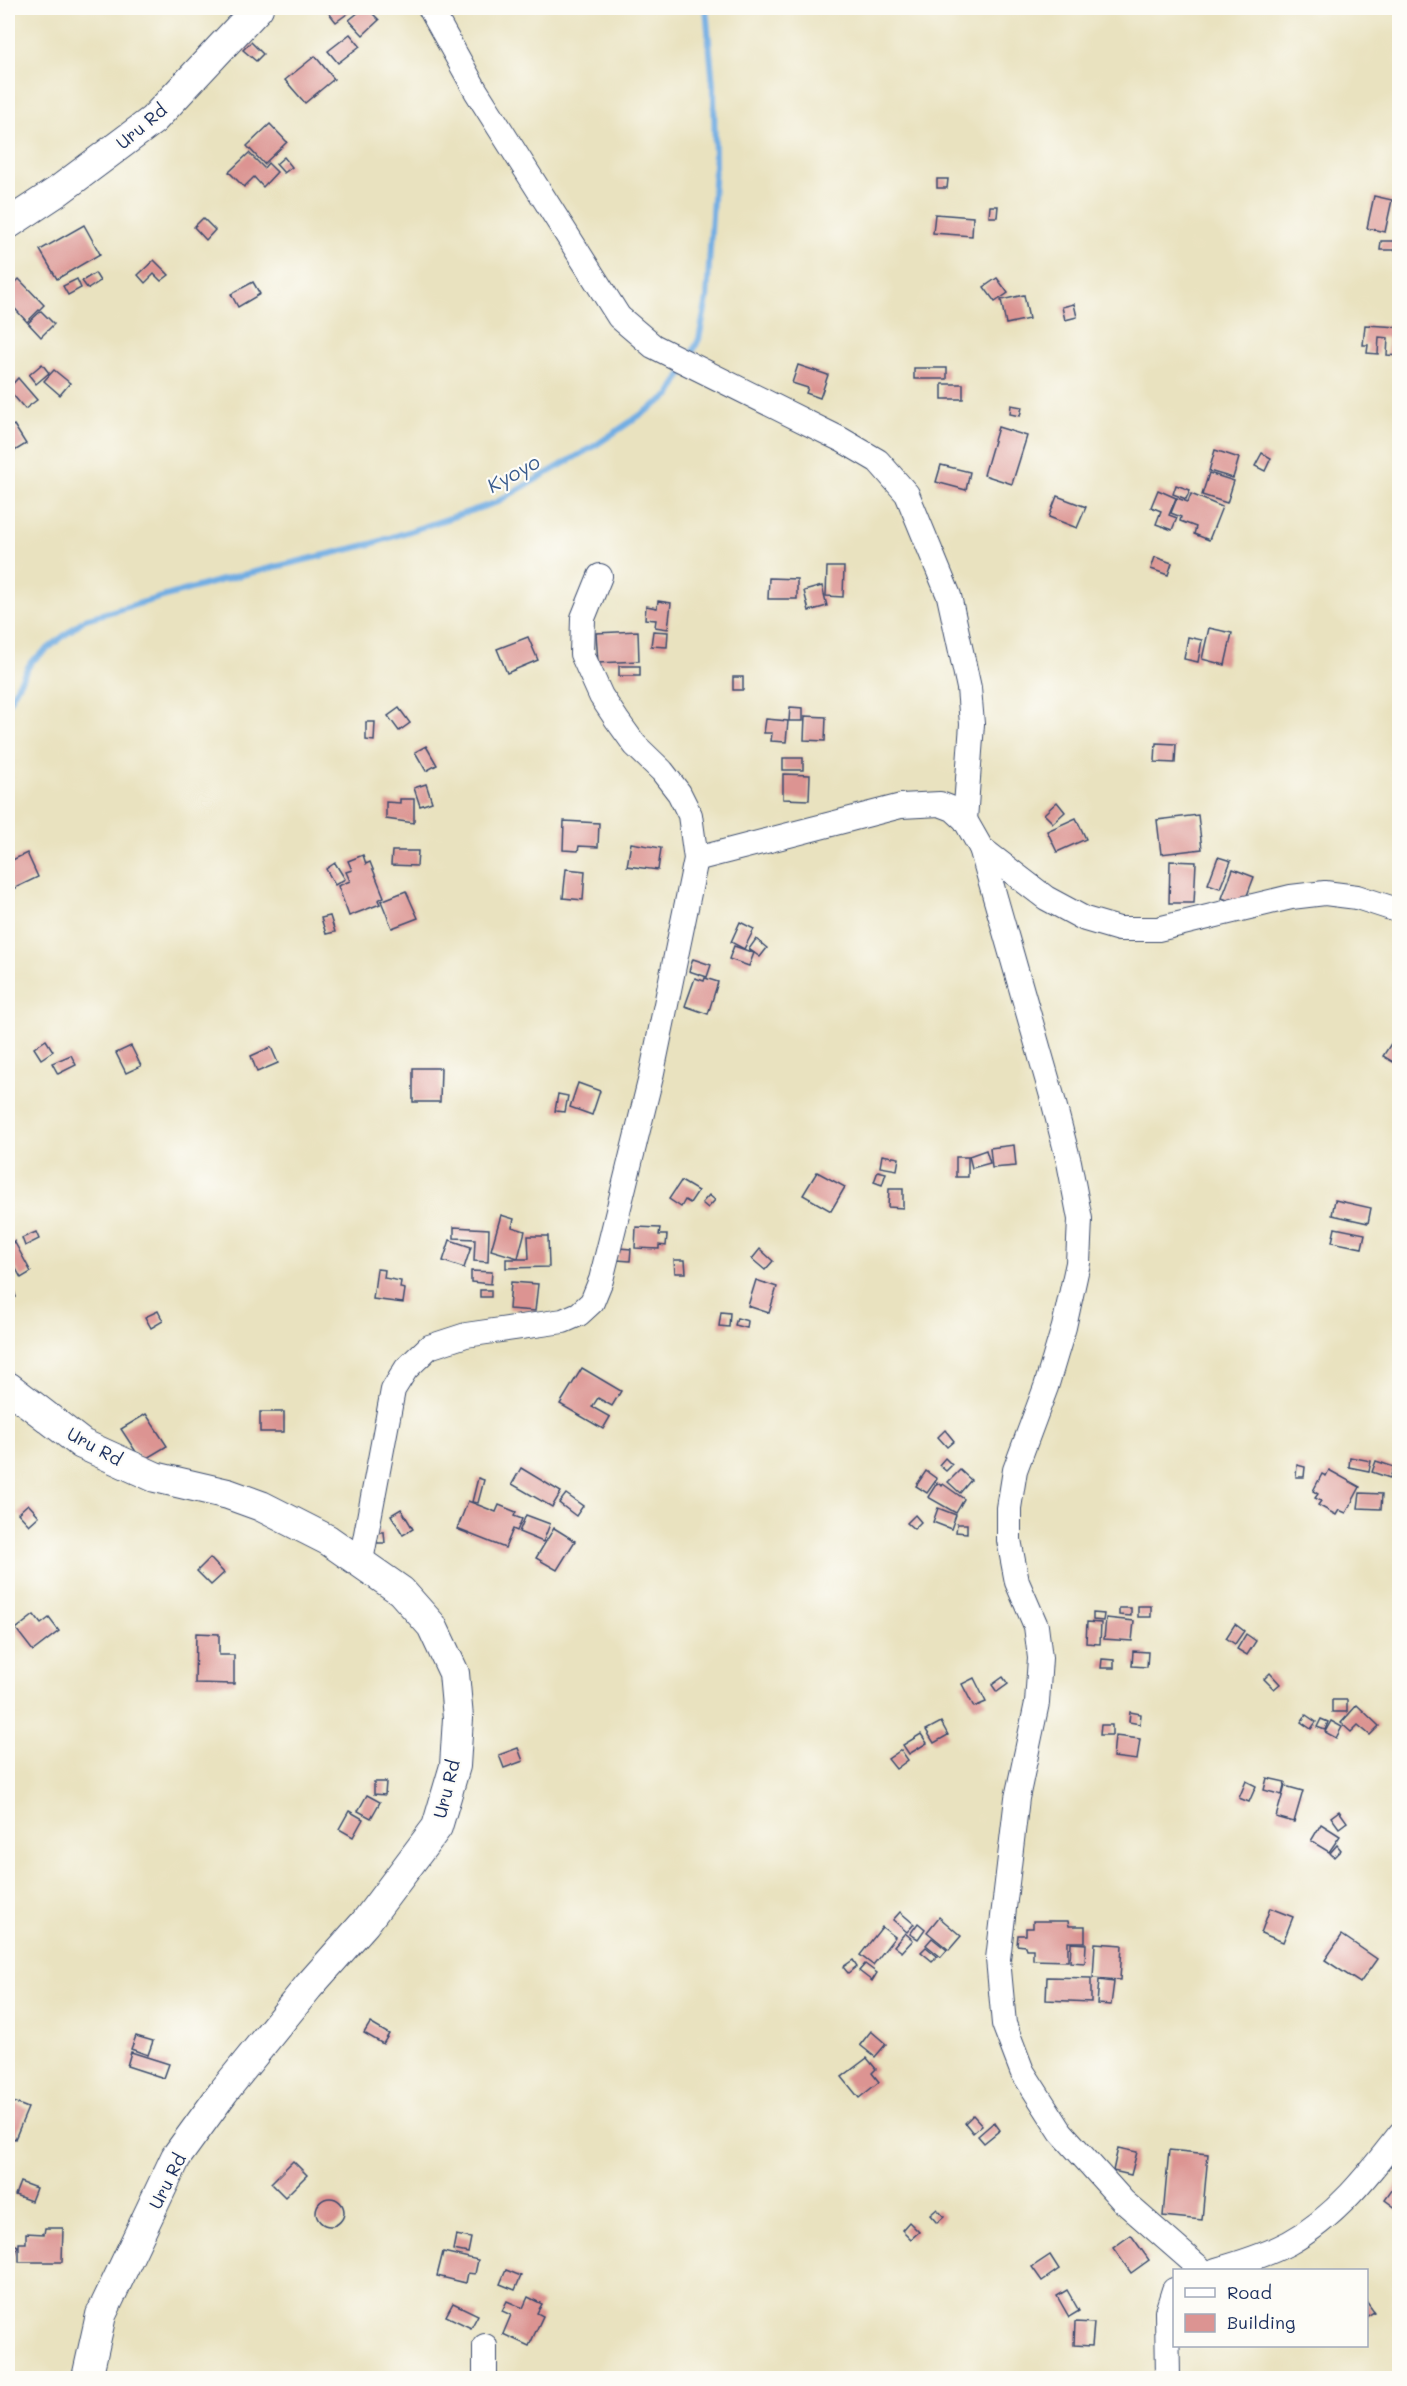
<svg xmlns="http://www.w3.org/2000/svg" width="1407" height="2386" viewBox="0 0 1407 2386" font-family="Mali,sans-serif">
	<rect width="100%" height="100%" fill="#fdfcf7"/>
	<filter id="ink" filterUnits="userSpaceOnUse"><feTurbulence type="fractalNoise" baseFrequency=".0167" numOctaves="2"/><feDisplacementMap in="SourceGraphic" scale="12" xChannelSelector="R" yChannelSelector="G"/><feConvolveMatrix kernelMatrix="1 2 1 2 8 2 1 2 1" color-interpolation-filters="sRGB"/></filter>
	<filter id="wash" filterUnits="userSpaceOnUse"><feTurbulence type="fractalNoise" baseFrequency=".008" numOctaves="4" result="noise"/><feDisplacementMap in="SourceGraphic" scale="24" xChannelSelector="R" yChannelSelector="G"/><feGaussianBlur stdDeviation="1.35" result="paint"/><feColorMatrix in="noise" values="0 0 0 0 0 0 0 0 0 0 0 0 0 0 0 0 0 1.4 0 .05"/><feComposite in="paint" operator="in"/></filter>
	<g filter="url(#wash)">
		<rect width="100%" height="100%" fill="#e9e2bf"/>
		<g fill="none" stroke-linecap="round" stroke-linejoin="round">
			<g stroke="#71ade3" stroke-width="6">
				<path d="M689,359L699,339L707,299L715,165L714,96L706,8"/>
				<path d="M8,703L31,662L85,619L229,578L371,544L495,503L596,445L670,395L685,368"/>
			</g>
		</g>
		<g id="blocks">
			<g fill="#dc9492">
				<path d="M325,8H355L336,22Z"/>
				<path d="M364,8H367L379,20L363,35L349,20Z"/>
				<path d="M350,34L360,46L338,63L328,51Z"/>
				<path d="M251,42L263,54L256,61L243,50Z"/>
				<path d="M315,56L334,79L305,103L285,80Z"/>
				<path d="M270,124L287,142L264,164L247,146Z"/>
				<path d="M249,153L264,168L268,163L277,172L263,187L254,177L244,187L229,172Z"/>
				<path d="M284,157L292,167L284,173L276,164Z"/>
				<path d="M937,179H948L947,188H937Z"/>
				<path d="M1374,196L1392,200L1385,232L1367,228Z"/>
				<path d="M990,206H998L997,217H989Z"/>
				<path d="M935,214L973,217L972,236L933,233Z"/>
				<path d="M203,218L215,230L206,240L194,227Z"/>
				<path d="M84,225L100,254L57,279L40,250Z"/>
				<path d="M1381,241H1397V250H1380Z"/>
				<path d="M154,260L169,275L161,281L154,274L145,283L138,275Z"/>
				<path d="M95,273L100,281L88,289L82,281Z"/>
				<path d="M997,278L1008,293L995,302L984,287Z"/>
				<path d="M19,279L44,305L27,322L8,301V290Z"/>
				<path d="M77,279L81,288L68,295L63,286Z"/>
				<path d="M253,282L260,294L238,307L231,294Z"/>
				<path d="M1024,295L1029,319L1006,324L1001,300Z"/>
				<path d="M1074,304L1077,317L1065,320L1062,307Z"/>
				<path d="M41,311L54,324L41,337L28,323Z"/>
				<path d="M1365,325L1400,327V356L1387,355L1388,338L1379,337L1378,354L1367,353L1368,345H1363Z"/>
				<path d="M42,364L49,373L36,384L29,375Z"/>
				<path d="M798,365L828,375L820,398L806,393L808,388L792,383Z"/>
				<rect x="914" y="368" width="33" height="11"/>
				<path d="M54,370L70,383L60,395L44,381Z"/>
				<path d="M18,378L37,400L25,409L8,389Z"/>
				<rect x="942" y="384" width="21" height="15"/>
				<path d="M1011,405L1022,407L1020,416L1010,414Z"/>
				<path d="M14,425L26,444L8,455V429Z"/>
				<path d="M998,427L1027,436L1012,484L984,475Z"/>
				<path d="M1215,450L1239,458L1233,478L1209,471Z"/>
				<path d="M1262,453L1271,458L1265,471L1255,466Z"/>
				<path d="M941,465L970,472L966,490L936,482Z"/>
				<path d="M1209,473L1234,481L1227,503L1202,495Z"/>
				<path d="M1176,485L1190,490L1186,499L1173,494Z"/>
				<path d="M1158,490L1176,498L1169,515L1177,518L1172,530L1156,524L1161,511L1151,507Z"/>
				<path d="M1191,494L1222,507L1209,540L1194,534L1196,527L1180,521L1181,517L1171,513L1177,498L1188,502Z"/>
				<path d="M1057,496L1086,507L1077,528L1049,517Z"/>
				<path d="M1155,557L1172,563L1168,575L1151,569Z"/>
				<path d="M827,567H844L843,597L826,596Z"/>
				<path d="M769,578L797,579V599H768Z"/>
				<path d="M822,586L827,606L809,611L804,591Z"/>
				<path d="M658,601L671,603L668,629L655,627L656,620L645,619L646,606L657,608Z"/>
				<path d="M1209,628L1232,633L1225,665L1202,659Z"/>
				<path d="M638,631L639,661L598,663L596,633Z"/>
				<path d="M653,631L668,632L667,647L651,646Z"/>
				<path d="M528,637L538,660L507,673L497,649Z"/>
				<path d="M1188,637L1202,640L1198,662L1184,659Z"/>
				<rect x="619" y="666" width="21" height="10"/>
				<rect x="733" y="677" width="10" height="13"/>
				<path d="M790,707L803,708V721H789Z"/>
				<path d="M399,708L410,723L399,731L388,716Z"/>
				<path d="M805,716L826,717L825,741L804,740Z"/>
				<path d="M766,719L788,721L786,742L771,741L772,733H764Z"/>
				<path d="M366,722H375L374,741L366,740Z"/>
				<path d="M1156,743L1176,744L1175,763L1155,762Z"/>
				<path d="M426,746L437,765L426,771L415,752Z"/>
				<rect x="783" y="758" width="20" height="12"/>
				<path d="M783,774L810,775L809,800L783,799Z"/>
				<path d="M426,784L432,802L420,806L414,788Z"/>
				<path d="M400,799H414V823L386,819V802L400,803Z"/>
				<path d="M1057,802L1065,812L1053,823L1044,814Z"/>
				<path d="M1198,815L1202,849L1161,854L1157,820Z"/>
				<path d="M1076,818L1086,839L1057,852L1047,831Z"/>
				<path d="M564,821L599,823L598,847L579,846L578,851L563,850Z"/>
				<path d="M631,843L661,848L658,870L627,866Z"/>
				<path d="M392,851H418L417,866L391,865Z"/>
				<path d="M27,853L38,877L13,889L8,877V862Z"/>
				<path d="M363,855L366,864L370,862L384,897L378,900L380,904L349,916L338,886L350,881L346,872L352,870L348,861Z"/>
				<path d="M1218,857L1231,861L1220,888L1208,884Z"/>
				<path d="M1170,861L1196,862L1194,903H1169Z"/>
				<path d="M335,863L345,879L335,885L326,869Z"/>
				<path d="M566,869L585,871L583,900L563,898Z"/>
				<path d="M1233,869L1254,877L1243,906L1222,898Z"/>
				<path d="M406,891L418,918L392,928L381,901Z"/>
				<path d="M330,916L335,932L326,934L321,918Z"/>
				<path d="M740,922L754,929L744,949L731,942Z"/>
				<path d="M756,939L767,948L760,957L749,949Z"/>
				<path d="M734,946L754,953L749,966L729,959Z"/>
				<path d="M693,959L711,965L707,977L689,971Z"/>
				<path d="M695,978L704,981L705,978L718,982L708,1014L685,1006Z"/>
				<path d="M46,1040L53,1051L41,1059L34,1048Z"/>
				<path d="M1392,1042L1400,1047L1393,1062L1383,1056Z"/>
				<path d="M131,1046L141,1066L126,1073L116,1053Z"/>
				<path d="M271,1047L278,1063L257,1072L251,1056Z"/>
				<path d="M71,1055L76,1065L58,1074L52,1063Z"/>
				<path d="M413,1068H441L440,1102H413Z"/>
				<path d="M578,1083L600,1091L592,1115L570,1107Z"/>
				<path d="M558,1094L568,1096L565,1112L555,1111Z"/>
				<path d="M1014,1145L1016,1166L992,1168L990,1148Z"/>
				<path d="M986,1150L990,1163L972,1168L969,1156Z"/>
				<path d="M882,1155L899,1158L897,1170L880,1167Z"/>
				<rect x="956" y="1157" width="12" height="20"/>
				<path d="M878,1171L886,1173L882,1185L874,1182Z"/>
				<path d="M817,1172L845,1187L831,1211L803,1195Z"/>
				<path d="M681,1181L698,1191L690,1203L685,1200L681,1207L669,1199Z"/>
				<path d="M889,1189H903V1208L888,1207Z"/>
				<path d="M709,1195L715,1200L708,1208L702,1203Z"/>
				<path d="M1335,1200L1371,1208L1368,1223L1332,1215Z"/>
				<path d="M501,1215L514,1219L512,1227L525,1231L518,1258L491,1250Z"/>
				<path d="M454,1227L489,1229L488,1262L474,1261L475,1239L454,1238Z"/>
				<path d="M636,1227L660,1228L659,1235H667L666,1246L659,1245V1249L635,1248Z"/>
				<path d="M1335,1228L1365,1234L1362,1248L1332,1242Z"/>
				<path d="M36,1232L39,1239L25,1246L22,1238Z"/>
				<path d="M528,1236H548L549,1267L506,1268V1259H529Z"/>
				<path d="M450,1240L471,1247L464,1268L443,1261Z"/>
				<path d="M14,1241L31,1272L21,1278L8,1254V1244Z"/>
				<path d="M618,1248L631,1249L630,1261L617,1260Z"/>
				<path d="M760,1249L773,1261L765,1270L752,1259Z"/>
				<path d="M674,1260H685L686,1273H675Z"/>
				<path d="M377,1269L385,1270L384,1278L401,1281L400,1288L405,1289L403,1303L373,1299Z"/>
				<path d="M471,1271L492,1272L491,1284L471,1282Z"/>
				<path d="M8,1272L16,1297L8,1301Z"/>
				<path d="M756,1280L777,1287L769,1313L748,1306Z"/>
				<path d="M511,1282L538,1284L535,1311L509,1309Z"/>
				<rect x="480" y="1290" width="11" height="7"/>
				<path d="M158,1311L163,1321L151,1328L145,1317Z"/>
				<path d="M721,1312L730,1313L729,1327L719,1326Z"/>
				<path d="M737,1318L748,1321L747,1328L735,1325Z"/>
				<path d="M582,1368L621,1391L612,1406L598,1398L592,1407L610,1417L603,1429L560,1404Z"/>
				<rect x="260" y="1412" width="24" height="20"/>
				<path d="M146,1414L167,1446L142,1461L121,1429Z"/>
				<path d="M945,1430L954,1441L947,1447L938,1437Z"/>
				<path d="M1350,1457L1371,1461L1369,1471L1349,1467Z"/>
				<path d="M945,1458L952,1465L946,1471L939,1465Z"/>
				<path d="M1376,1461L1394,1467L1390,1478L1372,1472Z"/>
				<path d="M1297,1465L1305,1467L1304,1477H1296Z"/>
				<path d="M521,1468L561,1492L552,1507L512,1484Z"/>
				<path d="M960,1470L971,1480L960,1493L948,1482Z"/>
				<path d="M1329,1470L1360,1487L1346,1513L1339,1510L1336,1515L1318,1505L1321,1501L1315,1498L1318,1494L1313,1491L1322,1474L1326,1476Z"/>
				<path d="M926,1471L937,1479L927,1493L916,1486Z"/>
				<path d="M478,1478L484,1480L478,1503L472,1502Z"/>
				<path d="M937,1483L942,1486L943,1484L964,1499L956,1513L928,1497Z"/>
				<path d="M1360,1493L1382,1494L1381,1509L1358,1508Z"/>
				<path d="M566,1494L583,1506L576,1516L559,1503Z"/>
				<path d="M468,1501L496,1512L499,1505L516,1512L514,1516L522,1519L517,1531L513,1529L505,1548L457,1529Z"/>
				<path d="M28,1504L39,1516L29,1525L18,1513Z"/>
				<path d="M938,1508L956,1515L951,1529L933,1522Z"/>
				<path d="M401,1509L413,1529L403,1535L391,1515Z"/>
				<path d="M526,1515L550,1524L543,1542L519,1532Z"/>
				<path d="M915,1515L921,1522L914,1529L907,1523Z"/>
				<path d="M957,1524H967V1533L956,1532Z"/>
				<path d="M554,1528L575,1541L557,1570L536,1558Z"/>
				<path d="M377,1532H384L385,1543H377Z"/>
				<path d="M210,1558L224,1573L211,1585L197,1571Z"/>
				<rect x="1138" y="1606" width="13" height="11"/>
				<path d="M1119,1608H1131V1616L1119,1615Z"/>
				<path d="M1093,1613L1104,1614L1103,1621L1093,1620Z"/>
				<path d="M34,1615L41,1624L49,1618L59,1631L33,1651L16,1629Z"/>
				<path d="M1106,1618L1134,1621L1132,1641L1104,1639Z"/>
				<path d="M1087,1622L1101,1623L1100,1644L1086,1643Z"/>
				<path d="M1235,1624L1244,1631L1235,1644L1226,1638Z"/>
				<path d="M196,1633L219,1634V1655H234V1684L195,1683Z"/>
				<path d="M1246,1634L1256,1641L1247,1655L1237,1649Z"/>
				<path d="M1133,1651L1148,1652L1147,1667L1132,1666Z"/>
				<path d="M1102,1659L1114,1660V1668H1101Z"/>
				<path d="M1270,1673L1280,1684L1274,1689L1264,1679Z"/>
				<path d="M1003,1677L1008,1684L997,1692L992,1685Z"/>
				<path d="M974,1678L986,1702L974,1707L962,1684Z"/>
				<rect x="1332" y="1700" width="15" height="12"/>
				<path d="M1357,1705L1379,1726L1370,1735L1358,1725L1351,1732L1341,1723Z"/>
				<path d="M1130,1712L1141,1714L1140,1724L1129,1722Z"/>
				<path d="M1306,1715L1316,1722L1311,1729L1301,1722Z"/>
				<path d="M1321,1719L1328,1722L1325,1730L1317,1727Z"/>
				<path d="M1331,1721L1342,1727L1336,1738L1325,1732Z"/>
				<path d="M941,1722L948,1735L934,1743L926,1730Z"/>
				<path d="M1101,1725H1112V1735H1100Z"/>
				<path d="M921,1734L927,1743L909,1754L903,1745Z"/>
				<path d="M1115,1736L1140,1739L1137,1760L1113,1757Z"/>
				<path d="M518,1748L523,1761L504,1768L499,1755Z"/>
				<path d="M901,1750L908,1760L896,1769L888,1759Z"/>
				<path d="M1267,1778L1285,1782L1282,1795L1264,1790Z"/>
				<path d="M1246,1781L1256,1786L1249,1802L1239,1798Z"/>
				<path d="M374,1782H386L385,1795L374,1794Z"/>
				<path d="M1285,1786L1303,1791L1294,1822L1276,1817Z"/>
				<path d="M367,1795L380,1802L371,1818L358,1811Z"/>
				<path d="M349,1811L363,1819L353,1837L339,1829Z"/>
				<path d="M1339,1811L1347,1822L1339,1828L1331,1817Z"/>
				<path d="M1321,1824L1340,1836L1329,1852L1311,1841Z"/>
				<path d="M1337,1845L1341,1850L1334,1857L1330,1853Z"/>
				<path d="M1270,1908L1293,1917L1283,1942L1261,1933Z"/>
				<path d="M900,1912L914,1924L907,1932L893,1920Z"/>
				<path d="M939,1917L961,1936L949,1950L927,1932Z"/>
				<path d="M1033,1921H1068L1069,1926H1085V1942H1068V1961L1033,1960V1949H1026L1025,1946L1017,1945L1018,1935H1026V1928H1033Z"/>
				<path d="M918,1923L925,1929L918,1939L910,1934Z"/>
				<path d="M882,1927L895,1937L873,1965L860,1955Z"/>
				<path d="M905,1933L913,1940L902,1952L894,1946Z"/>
				<path d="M1342,1935L1377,1959L1360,1983L1325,1960Z"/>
				<path d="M932,1938L947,1950L941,1957L926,1945Z"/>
				<path d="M1071,1943L1086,1944L1085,1963L1070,1962Z"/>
				<path d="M1095,1943L1122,1945L1120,1980L1093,1978Z"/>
				<path d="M926,1947L937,1956L932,1961L921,1952Z"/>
				<path d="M853,1960L857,1966L848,1973L843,1967Z"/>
				<path d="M865,1964L877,1973L872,1981L859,1971Z"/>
				<path d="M1047,1977L1091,1978V2002L1046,2000Z"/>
				<path d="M1099,1980L1114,1982L1111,2005L1097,2004Z"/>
				<path d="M370,2023L389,2034L383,2044L364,2033Z"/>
				<path d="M871,2031L886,2044L875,2057L860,2045Z"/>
				<path d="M136,2036L153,2041L148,2055L131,2049Z"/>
				<path d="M131,2052L169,2064L164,2078L127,2066Z"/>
				<path d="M867,2058L876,2069L872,2073L879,2082L859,2098L842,2077Z"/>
				<path d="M8,2100L28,2108L15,2139L8,2136Z"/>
				<path d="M973,2115L982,2125L973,2133L965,2123Z"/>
				<path d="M994,2122L1000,2130L984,2143L978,2136Z"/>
				<path d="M1118,2148L1137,2152L1131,2175L1113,2171Z"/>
				<path d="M1169,2150L1208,2154L1202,2220L1163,2216Z"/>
				<path d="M293,2161L307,2175L285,2197L271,2183Z"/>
				<path d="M1400,2179V2211L1385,2200Z"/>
				<path d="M20,2182L36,2188L31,2201L15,2195Z"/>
				<circle cx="330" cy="2212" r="14"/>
				<path d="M937,2209L944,2217L937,2223L930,2215Z"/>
				<path d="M909,2222L919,2232L911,2239L902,2230Z"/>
				<path d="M45,2228H63L62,2262H19V2243H26V2233L44,2234Z"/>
				<path d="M456,2235L471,2238L468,2253L453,2250Z"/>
				<path d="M1131,2235L1149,2260L1131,2273L1113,2248Z"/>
				<path d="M8,2242L18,2246L14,2258L8,2256Z"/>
				<path d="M443,2252L478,2260L475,2274L468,2273L466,2283L437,2276Z"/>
				<path d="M1050,2255L1059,2269L1042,2281L1032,2267Z"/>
				<path d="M506,2270L521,2276L515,2290L500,2284Z"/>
				<path d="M1067,2290L1079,2311L1069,2317L1057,2296Z"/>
				<path d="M528,2297L542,2304L537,2313L543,2316L529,2346L503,2334L511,2315L502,2311L507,2301L523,2308Z"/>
				<path d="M1366,2301L1374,2312L1366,2317Z"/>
				<path d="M453,2303L478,2315L471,2328L446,2316Z"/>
				<path d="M1075,2322L1094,2323L1092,2346L1074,2345Z"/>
			</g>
		</g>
	</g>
	<g filter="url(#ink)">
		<use href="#blocks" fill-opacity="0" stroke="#3a4a6d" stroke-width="1.5"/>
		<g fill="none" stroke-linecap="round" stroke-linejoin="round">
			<g stroke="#3a4a6d" stroke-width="26">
				<g id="minor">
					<path d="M430,8L476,91L619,317L653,346L842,440L878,461L907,494L949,596L969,688L972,724L965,820"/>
					<path d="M981,848L1052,1096L1069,1162L1080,1219L1078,1263L1064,1327L1046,1387L1015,1470L1009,1508V1540L1017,1582L1036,1626L1040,1658L1037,1703L1017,1798L998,1959L1004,2024L1022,2071L1061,2132L1123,2201L1202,2270"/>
					<path d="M696,859L901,806L940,804L953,809L965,820L981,848L1046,898L1085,919L1119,929H1158L1291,897L1325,893L1357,897L1400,911"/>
					<path d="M361,1561L393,1390L406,1369L429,1347L466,1335L563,1321L579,1314L592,1302L601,1280L651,1077L696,859L690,815L679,793L662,771L635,745L617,720L601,696L582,654L583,618L600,576"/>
					<path d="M1216,2270C1241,2263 1266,2255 1289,2243C1335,2218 1369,2174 1400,2134"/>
					<path d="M485,2346V2378"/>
					<path d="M1168,2378L1167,2312L1174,2290"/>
				</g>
			</g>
			<g stroke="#3a4a6d" stroke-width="32">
				<g id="tertiary">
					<path d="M8,224L58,191L153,120L258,8"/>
					<path d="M8,1387L82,1444L155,1477L228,1494L261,1506L328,1540L401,1591L432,1626L454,1673L458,1718L455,1766L437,1827L365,1923L308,1987L224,2091L176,2157L101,2315L87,2378"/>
				</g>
			</g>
			<use href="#minor" stroke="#fff" stroke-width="24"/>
			<use href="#tertiary" stroke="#fff" stroke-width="30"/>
		</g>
	</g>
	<g text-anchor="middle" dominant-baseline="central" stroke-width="4.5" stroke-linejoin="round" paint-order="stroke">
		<g font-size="18" fill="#1b2f5e" stroke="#fdfcf7">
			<text transform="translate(141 126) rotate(-40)">Uru Rd</text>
			<text transform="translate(95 1446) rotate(29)">Uru Rd</text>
			<text transform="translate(446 1789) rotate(-76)">Uru Rd</text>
			<text transform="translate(167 2181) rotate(-63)">Uru Rd</text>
		</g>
		<g font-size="20" font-style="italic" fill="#395b8d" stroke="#fdfcf7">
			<text transform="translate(513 473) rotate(-29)">Kyoyo</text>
		</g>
	</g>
	<rect width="1407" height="2386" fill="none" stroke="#fdfcf7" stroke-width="30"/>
	<rect x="1173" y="2269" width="195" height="78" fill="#fdfcf7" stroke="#a3aaba" stroke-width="1.5"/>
	<rect x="1185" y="2288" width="30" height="9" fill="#ffffff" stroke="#a3aaba" stroke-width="1.5"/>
	<text x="1227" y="2299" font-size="18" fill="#1b2f5e">Road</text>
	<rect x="1185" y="2314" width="30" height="18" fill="#dc9492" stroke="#a3aaba" stroke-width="1.5"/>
	<text x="1227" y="2329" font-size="18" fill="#1b2f5e">Building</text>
</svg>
